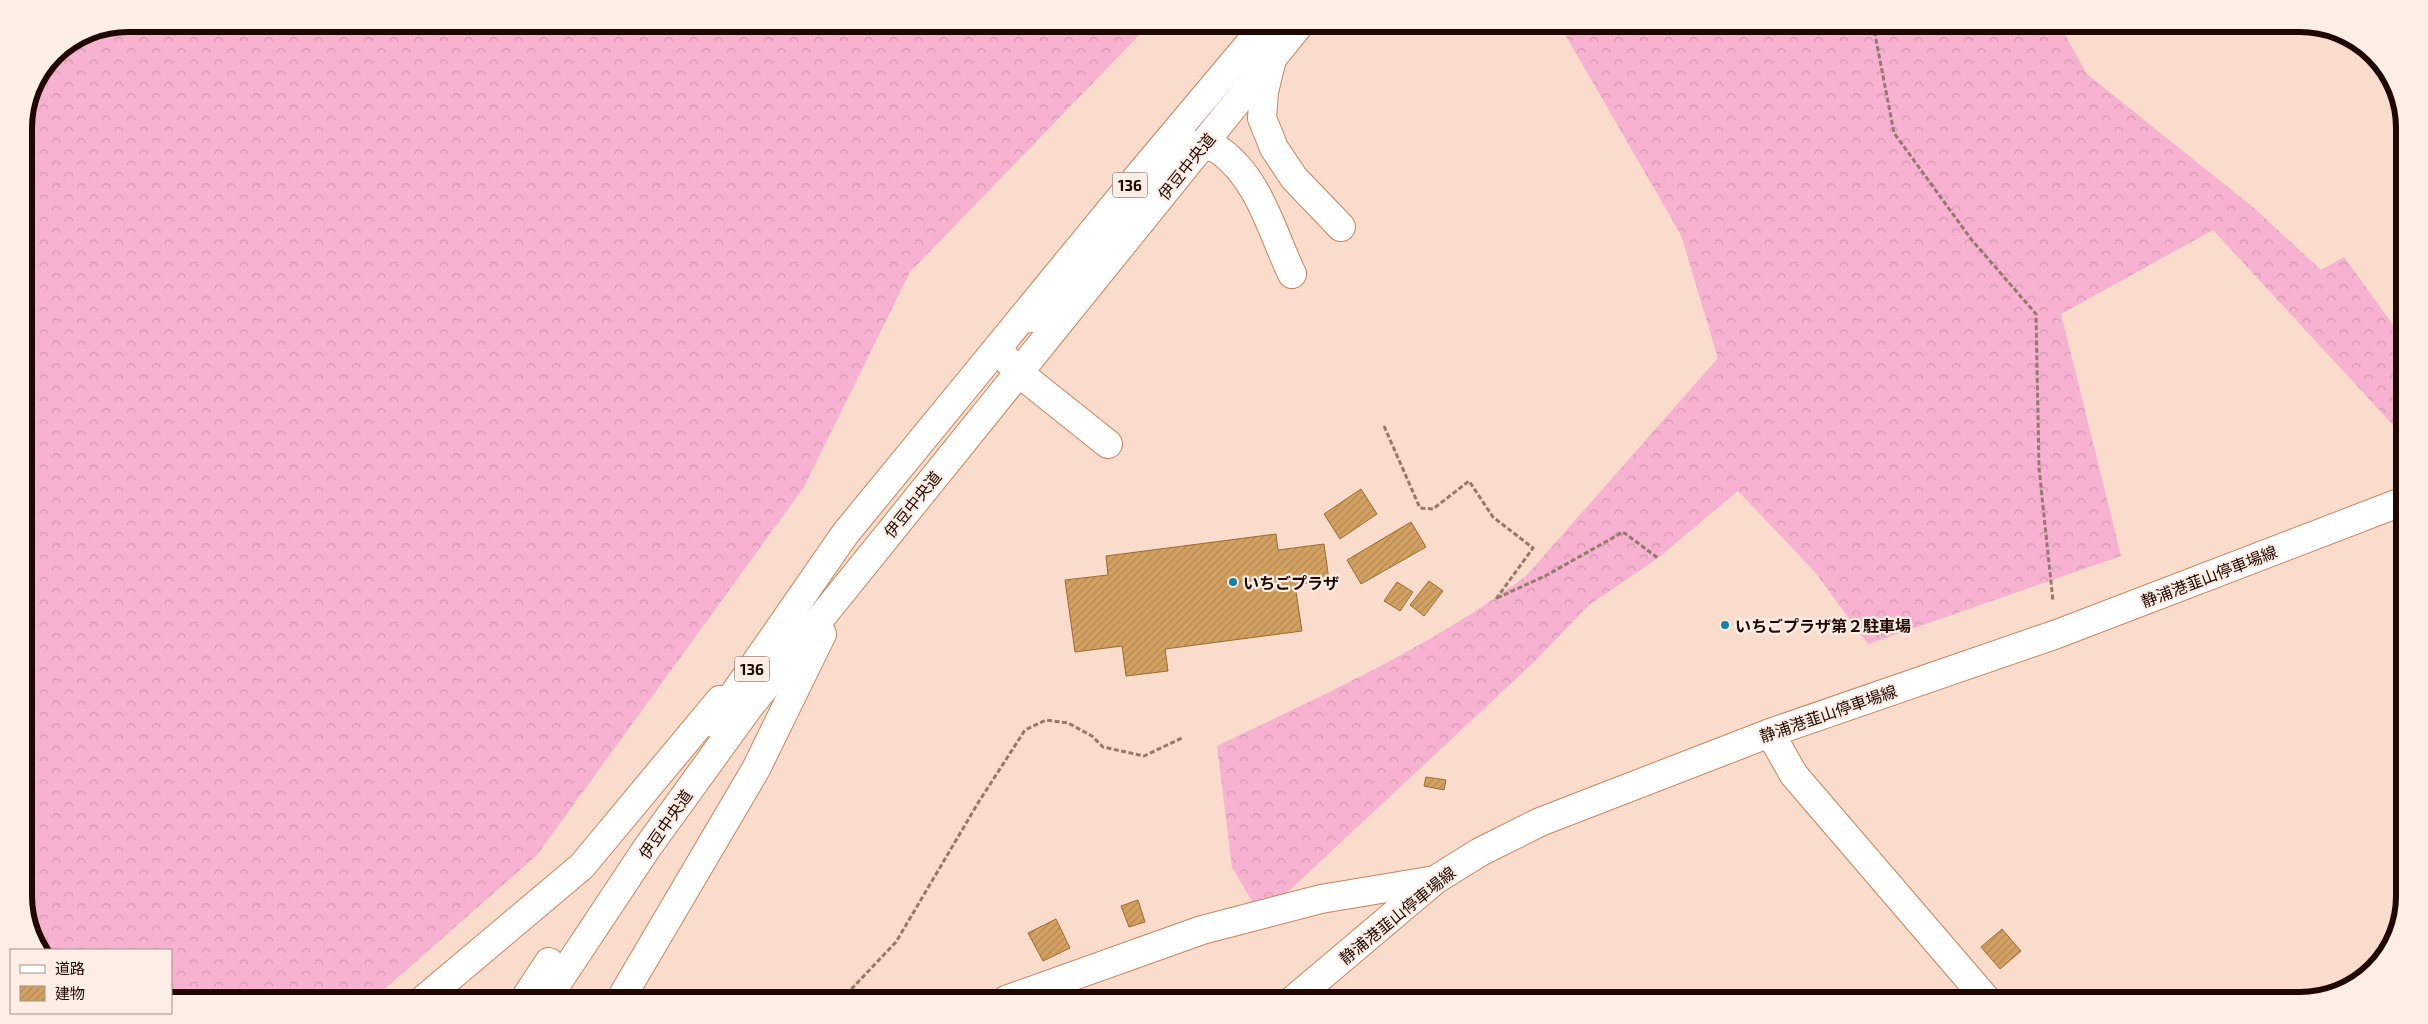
<svg xmlns="http://www.w3.org/2000/svg" width="2428" height="1024" viewBox="0 0 2428 1024" font-family="'Exo 2','Noto Sans JP',sans-serif">
	<defs>
		<pattern id="forest-crowns" width="20" height="18" patternUnits="userSpaceOnUse" patternTransform="scale(1.25)"><rect width="20" height="18" fill="#f6b2d0"/><path d="M2 6a3 3 0 1 1 6 0M12 15a3 3 0 1 1 6 0" fill="none" stroke="#d398b1"/></pattern>
		<pattern id="building-hatch" width="6" height="6" patternUnits="userSpaceOnUse" patternTransform="scale(1.25)"><rect width="6" height="6" fill="#d3a162"/><path d="M-1 1l2-2M0 6l6-6M5 7l2-2" fill="none" stroke="#b58953"/></pattern>
	</defs>
	<rect width="100%" height="100%" fill="#fadccc"/>
	<g fill="url(#forest-crowns)">
		<path d="M128,24H1150L910,272L804,487L537,855L372,1000H171V950H42L24,903V122L34,82L55,54L89,32Z"/>
		<path d="M1559,24H2059L2087,74L2254,208L2321,270L2344,257L2404,340V437L2213,230L2061,314L2121,556L1868,644L1814,571L1738,491L1658,558L1589,605L1533,663L1261,917L1232,867L1217,746C1323,695 1431,647 1526,576L1718,358L1681,235Z"/>
	</g>
	<g fill="url(#building-hatch)" stroke="#9b6b2b">
		<path d="M1361,489L1377,514L1340,539L1324,514Z"/>
		<path d="M1411,522L1426,547L1361,584L1347,560Z"/>
		<path d="M1276,534L1278,550L1324,544L1329,580L1295,585L1302,631L1165,649L1168,671L1126,676L1122,646L1075,652L1065,580L1108,575L1106,556Z"/>
		<path d="M1429,581L1443,591L1424,616L1410,605Z"/>
		<path d="M1397,582L1413,592L1400,611L1384,601Z"/>
		<path d="M1426,777L1446,780L1444,790L1424,786Z"/>
		<path d="M1138,900L1145,922L1129,927L1121,906Z"/>
		<path d="M1056,919L1070,948L1043,961L1028,933Z"/>
		<path d="M2002,929L2021,951L2000,969L1981,947Z"/>
		<path d="M1081,992L1089,1000H1072Z"/>
	</g>
	<g fill="none" stroke-linecap="round" stroke-linejoin="round">
		<g stroke="#c7835b" stroke-width="30">
			<g id="minor">
				<path d="M1272,59L1264,92L1262,118L1274,148L1294,178L1341,227"/>
				<path d="M1021,319L1042,317L1162,170L1185,145C1196,145 1209,144 1219,150C1259,178 1272,232 1292,274"/>
				<path d="M997,349L1019,373L1108,444"/>
				<path d="M1770,733L1794,775L1987,1000"/>
				<path d="M1006,1000L1202,930L1321,899L1435,880"/>
			</g>
		</g>
		<g stroke="#c7835b" stroke-width="30">
			<path id="major" d="M1293,1000L1435,880L1480,852L1540,822L1770,733L2057,634L2404,501"/>
		</g>
		<g stroke="#c7835b" stroke-width="30">
			<g id="highway">
				<path d="M714,723L845,534L1135,180L1266,24"/>
				<path d="M423,1000L582,866L720,700"/>
				<path d="M524,1000L549,962"/>
				<path d="M546,1000L647,848L749,707L1300,24"/>
				<path d="M620,1000L756,769L822,634"/>
			</g>
		</g>
		<g stroke="#95796d" stroke-width="3" stroke-dasharray="5 2.5" stroke-linecap="butt">
			<path d="M1873,24L1894,133L1971,239L2036,314L2039,468L2053,601"/>
			<path d="M1384,426L1420,508L1433,509L1469,481L1493,517L1533,548L1496,599"/>
			<path d="M1497,598L1547,575L1623,532L1658,558"/>
			<path d="M841,1000L896,942L978,803L1025,730L1046,720L1068,723L1092,736L1103,747L1144,756L1182,738"/>
		</g>
		<use href="#minor" stroke="#fff" stroke-width="28"/>
		<use href="#major" stroke="#fff" stroke-width="28"/>
		<use href="#highway" stroke="#fff" stroke-width="28"/>
	</g>
	<g fill="#1781aa" stroke="#fcede5" stroke-width="2">
		<circle cx="1233" cy="582" r="5"/>
		<circle cx="1725" cy="625" r="5"/>
	</g>
	<g text-anchor="middle" dominant-baseline="central" stroke-width="4.5" stroke-linejoin="round" paint-order="stroke">
		<g fill="#fcede5" stroke="#624d45" stroke-width="1">
			<rect x="1112.5" y="172.5" width="35" height="25" rx="4"/>
			<rect x="734.5" y="656.5" width="35" height="25" rx="4"/>
		</g>
		<g font-size="15" font-weight="bold" fill="#200800">
			<text x="1130" y="185">136</text>
			<text x="752" y="669">136</text>
		</g>
		<g font-size="16" fill="#200800" stroke="#fcede5">
			<text transform="translate(1186 166) rotate(-51)">伊豆中央道</text>
			<text transform="translate(912 504) rotate(-51)">伊豆中央道</text>
			<text transform="translate(2209 576) rotate(-21)">静浦港韮山停車場線</text>
			<text transform="translate(1828 713) rotate(-19)">静浦港韮山停車場線</text>
			<text transform="translate(665 824) rotate(-55)">伊豆中央道</text>
			<text transform="translate(1397 915) rotate(-39)">静浦港韮山停車場線</text>
		</g>
		<g font-size="16" font-weight="bold" fill="#200800" stroke="#fcede5" text-anchor="start">
			<text x="1243" y="582">いちごプラザ</text>
			<text x="1735" y="625">いちごプラザ第２駐車場</text>
		</g>
	</g>
	<path d="M0 0H2428V1024H0ZM128 32H2300A96 96 0 0 1 2396 128V896A96 96 0 0 1 2300 992H128A96 96 0 0 1 32 896V128A96 96 0 0 1 128 32Z" fill="#fcede5" fill-rule="evenodd"/>
	<path fill="none" stroke="#200800" stroke-width="6" d="M128 32H2300A96 96 0 0 1 2396 128V896A96 96 0 0 1 2300 992H128A96 96 0 0 1 32 896V128A96 96 0 0 1 128 32Z"/>
	<rect x="10" y="949" width="162" height="65" fill="#fcede5" stroke="#a49189"/>
	<rect x="20" y="965" width="25" height="8" fill="#ffffff" stroke="#a49189"/>
	<text x="55" y="974" font-size="15" fill="#200800">道路</text>
	<rect x="20" y="986" width="25" height="15" fill="url(#building-hatch)" stroke="#a49189"/>
	<text x="55" y="999" font-size="15" fill="#200800">建物</text>
</svg>
